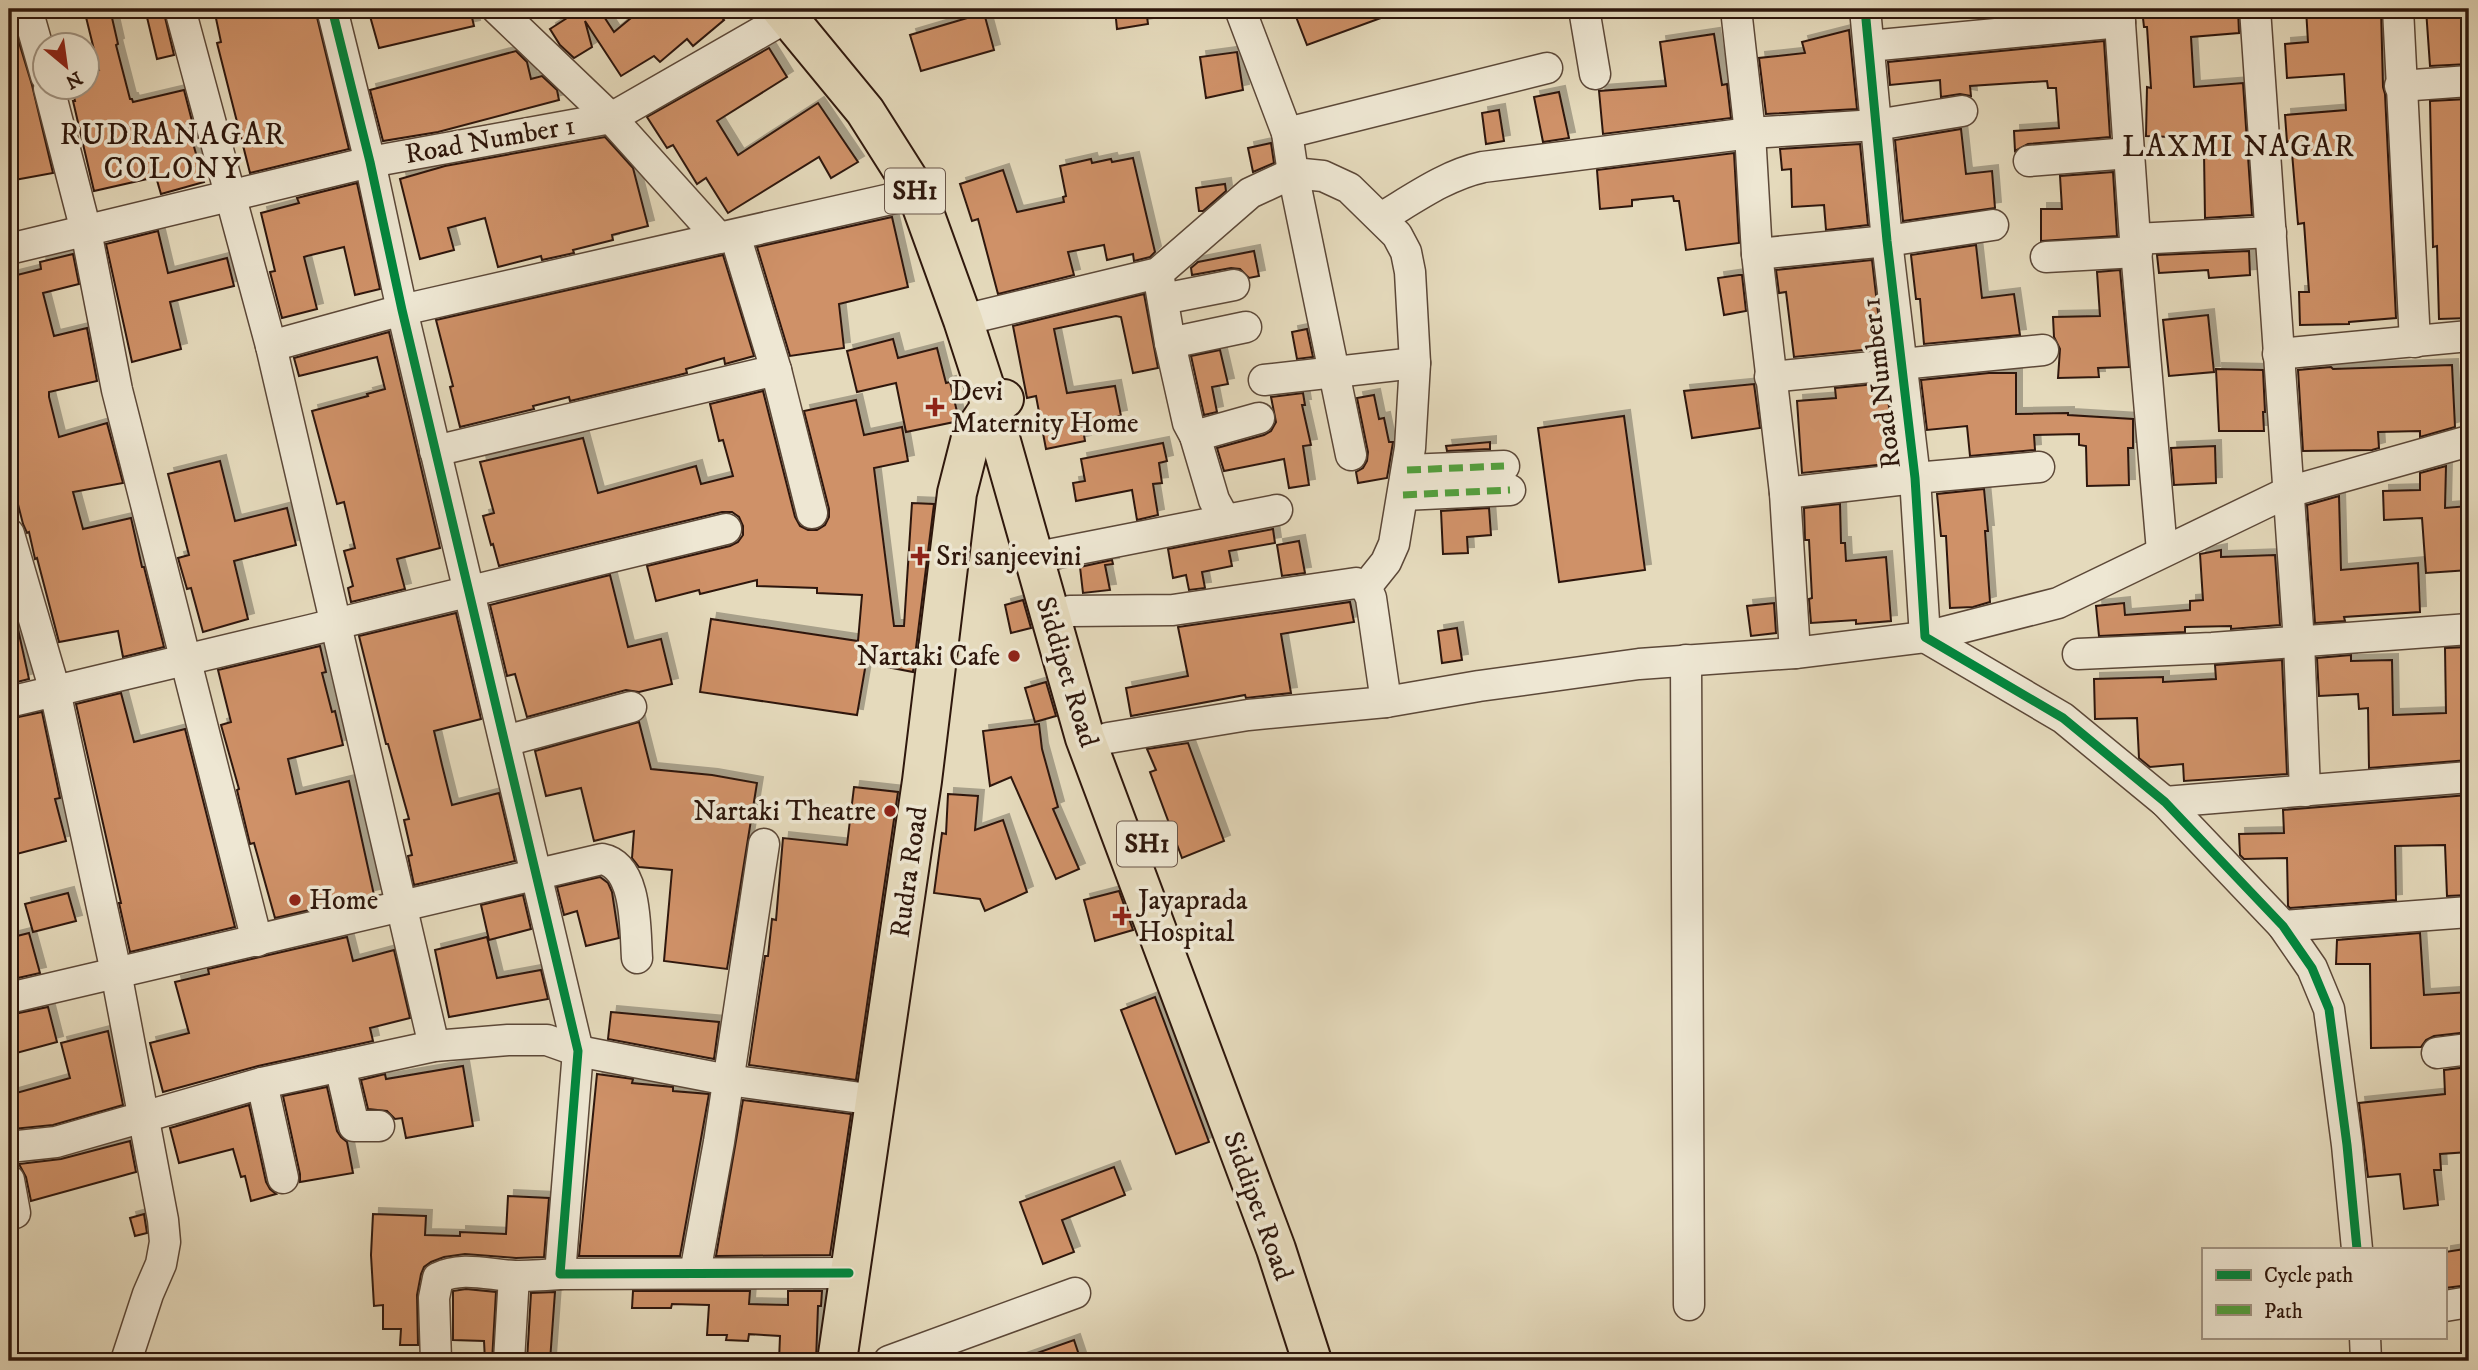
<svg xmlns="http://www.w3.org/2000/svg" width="2478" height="1370" viewBox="0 0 2478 1370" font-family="'IM FELL DW Pica',serif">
	<defs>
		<filter id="shadow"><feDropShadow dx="6" dy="-6" stdDeviation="0" flood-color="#0004"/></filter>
	</defs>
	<rect width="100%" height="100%" fill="#e5dabc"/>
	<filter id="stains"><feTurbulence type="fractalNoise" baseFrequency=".00286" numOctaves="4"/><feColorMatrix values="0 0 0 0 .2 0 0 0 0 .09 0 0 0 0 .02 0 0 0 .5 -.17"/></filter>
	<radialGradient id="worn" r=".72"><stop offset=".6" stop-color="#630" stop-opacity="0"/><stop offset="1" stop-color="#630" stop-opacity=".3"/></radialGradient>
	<g fill="#cf9168" stroke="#2e170c" stroke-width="2" filter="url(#shadow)">
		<path d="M84,9H110L118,44L116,45L130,99H132L133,102L184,90L192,121L187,122L204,182L161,194L156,177L94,191L73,101H75L72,88H88V73L99,70Z"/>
		<path d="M145,9H163L174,55L157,59Z"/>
		<path d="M214,9H315L349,149L250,173L217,43L221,42Z"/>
		<path d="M368,9H470L474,26L379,48Z"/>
		<path d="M577,9H599L614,32L642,9H715L724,20L693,46L687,39L660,62L654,56L621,76L585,21L592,47L574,58L560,45L550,29L578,11Z"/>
		<path d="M1115,9H1146L1148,24L1117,29Z"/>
		<path d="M1293,9H1400V11L1307,45Z"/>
		<path d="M2142,9H2238L2239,33L2191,37L2194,87L2243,83L2252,215L2205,218L2204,153L2200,154L2199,138L2146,136L2147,87L2151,88L2147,27H2144Z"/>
		<path d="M2306,9H2381L2383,87L2385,94L2396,318L2349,322V324L2300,325L2299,292H2309L2304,223L2298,224L2291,141L2287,142L2285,115L2346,110L2344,74L2287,78L2285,44L2308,42Z"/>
		<path d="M2426,9H2466L2469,64L2430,66Z"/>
		<path d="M984,13L994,50L921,71L910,35Z"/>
		<path d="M9,23H13L32,85L53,173L9,181Z"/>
		<path d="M1849,30L1857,109L1766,114L1759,58L1805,53L1802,42Z"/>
		<path d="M1714,34L1722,85L1727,84L1731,118L1603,134L1599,91L1666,86L1660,42Z"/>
		<path d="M2104,41L2110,137L2028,144L2015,151L2014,131L2059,128L2056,88H2048L2047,81L1970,86L1971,96L1960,94L1941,97L1940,80L1890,85L1888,62Z"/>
		<path d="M769,48L787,77L717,121L738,155L818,103L858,162L831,178L819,157L728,213L706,178L697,184L673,145L667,148L647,117Z"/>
		<path d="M516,51L527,62L531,79L542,76L557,90L559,100L438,132L383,141L370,90Z"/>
		<path d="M1237,52L1243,90L1206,98L1200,57Z"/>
		<path d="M1559,92L1569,138L1543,142L1534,97Z"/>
		<path d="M2468,99L2469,318L2439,319L2437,246L2433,247L2430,101Z"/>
		<path d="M1499,110L1504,141L1486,144L1482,113Z"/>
		<path d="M1961,129L1966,174L1992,171L1995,208L1903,221L1895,140Z"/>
		<path d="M605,137L633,168L648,226L612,235L613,240L573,250L574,253L542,260L541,256L498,267L485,218L448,228L454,250L420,259L400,179L445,166Z"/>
		<path d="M1271,143L1274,163L1253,172L1248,148Z"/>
		<path d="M1860,144L1868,225L1826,230L1824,205L1792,207L1791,169L1782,170L1780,149Z"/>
		<path d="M1734,153L1739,243L1686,250L1679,201H1674L1673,196L1632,200V206L1600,209L1597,170Z"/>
		<path d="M1133,158L1155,252L1150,257L1134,261L1133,254L1107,260L1104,245L1068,252L1074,275L998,294L978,219L972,221L960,184L1003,170L1017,212L1064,202L1063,197L1066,196L1060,166L1091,159L1092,163L1111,159L1112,162Z"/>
		<path d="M2113,172L2117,236L2041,241V209H2062L2060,176Z"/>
		<path d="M357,183L380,289L355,295L344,247L307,256L304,257L317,309L282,318L270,272L275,271L261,213L299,203L297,198Z"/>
		<path d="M1225,184L1226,191L1203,211H1199L1196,188Z"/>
		<path d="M892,217L908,287L839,304L844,348L790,356L757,247Z"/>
		<path d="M158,231L168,273L227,258L234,286L170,302L181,349L132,362L106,244Z"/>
		<path d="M1976,245L1982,298L2014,294L2020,335L1924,344L1920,299H1916L1911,255Z"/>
		<path d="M1254,251L1259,276L1249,278L1240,269L1231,268L1192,275L1191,268L1198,262Z"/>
		<path d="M2249,251L2250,275L2209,278L2208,270L2159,273L2157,255Z"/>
		<path d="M73,254L79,284L43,293L54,336L87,328L97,381L49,392V397L59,437L107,423L123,483L73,492L83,529L131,518L142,567H144L164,647L123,657L118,631L59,642L37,558L35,559L29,532L27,533L23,524L9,469V277L41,269L40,262Z"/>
		<path d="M723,255L754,356L725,364L724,358L686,369L687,373L675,376L570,401L569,397L533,406L534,409L460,427L450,387L453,386L436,320Z"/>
		<path d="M1872,260L1882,348L1794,357L1786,292L1779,293L1776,270Z"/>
		<path d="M2120,270L2129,367L2098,368L2099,377L2058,378L2060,349L2054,337L2053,317L2100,316L2097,272Z"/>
		<path d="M1739,275H1742L1746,311L1724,315L1718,278Z"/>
		<path d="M1144,294L1158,368L1133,373L1121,317L1116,316L1054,329L1067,393L1115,386L1121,416L1082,423L1085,441L1046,449L1036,396L1027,398L1013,326Z"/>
		<path d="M2208,315L2214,372L2169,376L2163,320Z"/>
		<path d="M1307,329L1313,357L1297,359L1292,332Z"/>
		<path d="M389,332L440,548L397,559L405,589L351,602L348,588L353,586L344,551L355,548L344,502L337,504L312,411L368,396L367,394L385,389L377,357L299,376L294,358Z"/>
		<path d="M893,339L898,358L937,348L946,383L950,382L958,416L954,422L906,432L896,383L857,392L847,351Z"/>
		<path d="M1220,350L1228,384L1212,387L1217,412L1204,415L1191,356Z"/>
		<path d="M2452,365L2455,427L2420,437V431L2378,432L2379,448L2372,450L2303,451L2298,370L2331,367L2333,369Z"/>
		<path d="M2216,369L2263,370L2265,412H2263L2264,431H2219Z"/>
		<path d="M1989,373H2016V414L2068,413V415L2133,419V448H2128L2129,485L2087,486L2086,446L2079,445V434L2034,435L2035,450L1970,456L1967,426L1927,430L1921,380Z"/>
		<path d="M1886,383L1896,463L1802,473L1797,401L1836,398L1835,388Z"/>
		<path d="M1754,384L1760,428L1692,438L1684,391Z"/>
		<path d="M763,391L795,517L800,526L808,530H817L825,525L829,517V509L804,411L856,400L864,435L902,427L908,461L874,468L894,626H904L912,503L934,504L913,672L866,663L857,715L700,692L711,619L858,641L862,595L817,593V588L757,586V580L700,594L699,590L656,601L647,566L730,546L738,542L743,535V526L739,517L732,512H722L499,566L493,544L491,545L483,516L494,513L480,462L583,438L598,493L696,466L701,484L733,476L723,440L719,441L710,404Z"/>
		<path d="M1303,393L1305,405H1302L1311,445L1303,446L1309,485L1289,488L1284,459L1224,471L1217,448L1264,435L1271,431L1276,422L1271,397Z"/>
		<path d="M1374,395L1379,419L1384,418L1389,442H1393L1387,478L1358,483L1356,472L1363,468L1367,461L1368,452L1357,398Z"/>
		<path d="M1624,416L1645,570L1559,582L1538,428Z"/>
		<path d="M1490,442V449L1447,451L1446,446Z"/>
		<path d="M1163,443L1167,461L1159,463L1162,483L1153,484L1158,515L1137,520L1132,490L1076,501L1073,483L1085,481L1081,459Z"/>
		<path d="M2215,446L2216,483L2174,485L2171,448Z"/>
		<path d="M220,461L235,521L287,508L296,545L234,561L248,619L203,632L191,588L187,589L178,558L189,555L168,474Z"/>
		<path d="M2446,466L2445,508L2469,506V570L2426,573L2422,518L2384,520L2383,491L2420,490V473Z"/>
		<path d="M1984,489L1988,531H1985L1990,602L1973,607L1950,608L1946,536H1941L1937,494Z"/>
		<path d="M2339,496L2341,570L2418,563L2420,612L2344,617L2345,621L2315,623L2307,505Z"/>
		<path d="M1840,504L1841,543H1845L1846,561L1886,557L1891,621L1856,624V620L1811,623L1809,599L1812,598L1809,540H1805L1804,508Z"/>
		<path d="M1489,508L1491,535L1467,537L1468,553L1443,554L1441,511Z"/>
		<path d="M1273,529L1275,543L1229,551L1232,566L1202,572L1205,588L1189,590L1186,575L1173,578L1168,549Z"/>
		<path d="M1299,541L1305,573L1282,576L1277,545Z"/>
		<path d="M2221,550V557L2275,555L2280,625L2231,629V626L2185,627V632L2099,636L2096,606L2124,603L2125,615L2190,610V601L2203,600L2200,554Z"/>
		<path d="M1112,560L1113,564L1105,565L1110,590L1083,593L1080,567Z"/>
		<path d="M610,575L628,647L661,639L672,684L639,692L626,690L527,717L515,674L507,676L490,605Z"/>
		<path d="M1023,600L1031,628L1011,633L1005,605Z"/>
		<path d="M1350,602L1354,622L1281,634L1291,693L1246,698L1245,695L1131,716L1126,688L1188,676L1178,627Z"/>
		<path d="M1774,603L1776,633L1751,636L1747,606Z"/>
		<path d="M456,613L481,719L434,731L442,765L452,805L499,793L515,861L414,885L408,856L412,855L404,820L409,819L388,744H386L359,636Z"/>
		<path d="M16,620L29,679L9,684V621Z"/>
		<path d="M1457,628L1462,660L1442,663L1438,631Z"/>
		<path d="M320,646L326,672L322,673L332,712L335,711L343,745L288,759L296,794L349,781L374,895L275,918L254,843L250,844L237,790L239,789L221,725L231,722L218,670Z"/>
		<path d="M2469,647V760L2369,768L2368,708L2359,709L2358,694L2319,696L2317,658L2351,655V661L2392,660L2393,715L2446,713L2445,648Z"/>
		<path d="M2282,660L2287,774L2184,781L2183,764L2150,767L2139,758L2137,718L2095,719L2094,679L2163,677V682L2216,679L2215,665Z"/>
		<path d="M1046,682L1056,716L1035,722L1025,688Z"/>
		<path d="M121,693L134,742L185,729L235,927L130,952L119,903H121L76,704Z"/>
		<path d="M42,712L60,798L55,799L66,841L9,856V719Z"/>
		<path d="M639,722L651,769L712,775L757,783L727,969L664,961L672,870L639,867L632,858L634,831L594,841L581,788L546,796L535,751Z"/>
		<path d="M1039,724L1042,749L1058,807L1053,809L1079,869L1056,879L1011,777L990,786L983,731Z"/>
		<path d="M1188,743L1224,841L1182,858L1150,772L1156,770L1147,749Z"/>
		<path d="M854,787L898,792L856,1080L749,1065L765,956H768L772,919L776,920L783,838L847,845Z"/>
		<path d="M948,794L978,796L975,830L1003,820L1027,892L985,911L980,899L934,893L942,833L946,834Z"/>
		<path d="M2468,795L2469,895L2447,896L2445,845L2395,846L2396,900L2290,908L2288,906L2287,858L2244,859L2240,855L2239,834L2284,833L2283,810Z"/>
		<path d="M600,877L608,883L612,892L619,938L586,946L577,911L564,915L557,887Z"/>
		<path d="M1119,891L1133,930L1095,941L1084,900Z"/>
		<path d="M68,893L76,921L33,932L25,904Z"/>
		<path d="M523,895L531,929L489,940L481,905Z"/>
		<path d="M29,933L40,973L9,980V938Z"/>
		<path d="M2420,933L2424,995L2469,992V1032L2434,1036L2426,1040L2421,1047L2371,1048L2370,964H2336L2337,940Z"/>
		<path d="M347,937L353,961L394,950L410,1018L370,1028L373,1041L258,1066L163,1092L150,1043L189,1033L175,982L209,974L208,969Z"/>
		<path d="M487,937L497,978L541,970L548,999L449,1017L435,950Z"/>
		<path d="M1155,997L1209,1142L1176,1154L1121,1010Z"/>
		<path d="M48,1007L57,1042L9,1055V1015Z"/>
		<path d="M611,1012L719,1022L714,1059L608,1039Z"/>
		<path d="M108,1031L123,1105L53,1125L13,1129L9,1115V1095L70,1078L61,1043Z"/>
		<path d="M463,1066L473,1126L406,1138L402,1118L395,1119L387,1111L368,1109L361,1080L385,1074L386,1079Z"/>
		<path d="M2469,1067V1152L2440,1154L2441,1170H2434L2438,1205L2404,1209L2400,1174L2368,1177L2359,1103L2445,1094L2444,1070Z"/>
		<path d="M597,1074L633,1079L632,1083L673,1087V1091L709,1094L680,1256H579Z"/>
		<path d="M327,1087L337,1131L341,1137L347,1142L353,1173L300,1182V1174L283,1096Z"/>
		<path d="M743,1100L851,1114L830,1255L716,1256Z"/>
		<path d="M249,1105L266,1182L270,1189L276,1194L251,1201L245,1176L241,1177L233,1149L179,1163L170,1128Z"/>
		<path d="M130,1141L136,1172L31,1201L26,1177L19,1164L61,1159Z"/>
		<path d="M1114,1167L1125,1195L1062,1220L1074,1252L1043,1264L1020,1202Z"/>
		<path d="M508,1196L549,1198L544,1257L516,1258L465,1254L444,1257L431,1262L424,1267L421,1274L417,1295L418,1345H400L401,1329H383V1305L374,1306L371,1255L373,1214L426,1216L425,1235L460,1236V1232L506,1234Z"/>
		<path d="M144,1214L147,1233L135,1236L130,1218Z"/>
		<path d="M2465,1249L2469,1285L2445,1288V1252Z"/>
		<path d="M466,1289L496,1292L492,1361H485L484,1341L453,1340V1291Z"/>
		<path d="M633,1291H750L749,1304L788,1305V1291H822L821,1306H818L816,1361H779L780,1336L749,1334L748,1341L726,1340L727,1335H707L709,1305L672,1304L671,1308H632Z"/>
		<path d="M555,1292L550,1361H527L531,1293Z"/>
		<path d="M1074,1340L1081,1361H1021L1020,1359Z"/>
	</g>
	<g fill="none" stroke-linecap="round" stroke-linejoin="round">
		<g stroke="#5c4838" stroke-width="33">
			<g id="minor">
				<path d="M27,9L46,76"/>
				<path d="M180,9L271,346L434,1046"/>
				<path d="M332,9L370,162L402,310L578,1051L560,1274L849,1273"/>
				<path d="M497,9L611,118L719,238"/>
				<path d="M1240,9L1287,133L1293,173L1351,455"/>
				<path d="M1584,9L1595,74"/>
				<path d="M1736,9L1750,133L1757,254L1785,493L1795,653"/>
				<path d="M1865,9L1887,241L1915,478L1925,637L2063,718L2165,802L2283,926L2312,968L2329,1009L2347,1145L2357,1249"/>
				<path d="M2119,9L2135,239L2162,551"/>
				<path d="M2255,9L2299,642L2305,791"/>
				<path d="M2398,9L2415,342"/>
				<path d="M1869,46L2120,22"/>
				<path d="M2400,86L2469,81"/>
				<path d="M49,88L86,231L117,390L257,941"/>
				<path d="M1287,133L1547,68"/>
				<path d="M2029,161L2129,153"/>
				<path d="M1381,218C1413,199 1446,175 1483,167L1750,133L1876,125L1962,111"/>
				<path d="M735,235L776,370L812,513"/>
				<path d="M2135,239L2271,232"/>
				<path d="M9,249L370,162L611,118L787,17"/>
				<path d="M1757,254L1887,241L1993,225"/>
				<path d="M2046,257L2137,252"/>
				<path d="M1158,273L1170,343L1188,423L1195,436L1214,500L1225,520"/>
				<path d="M1163,299L1234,285"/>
				<path d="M963,320L1158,273L1250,193L1293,173L1323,176L1349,188L1397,235L1406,252L1410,272L1415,363L1410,448L1394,544L1386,562L1366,587"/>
				<path d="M1170,343L1246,327"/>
				<path d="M271,346L402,310L917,193"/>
				<path d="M2278,354L2469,336"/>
				<path d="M1770,377L2043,350"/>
				<path d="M1264,380L1415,363"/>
				<path d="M1195,436L1259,418"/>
				<path d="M435,451L776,370"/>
				<path d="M1407,470L1504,466"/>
				<path d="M1785,493L1915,478L2039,467"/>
				<path d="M1403,495L1510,490"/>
				<path d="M9,534L55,691C279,638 502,584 726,529"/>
				<path d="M1053,554L1277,510"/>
				<path d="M1070,611L1173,610L1356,583L1366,587L1371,598L1386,702"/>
				<path d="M2078,654L2212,648L2469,629"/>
				<path d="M1686,660L1689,1305"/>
				<path d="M9,702L55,691L116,972L163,1220L165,1242L161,1264L148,1294L126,1361"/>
				<path d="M1108,738L1248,715L1386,702L1479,686L1639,664L1795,653L1925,637L2058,603L2288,492L2469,441"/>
				<path d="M505,741L631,707"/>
				<path d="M2165,802L2469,777"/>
				<path d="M2283,926L2469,912"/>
				<path d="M9,998L602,859C638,866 635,930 637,958"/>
				<path d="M2437,1053L2469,1049"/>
				<path d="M340,1066L354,1126H379"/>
				<path d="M262,1083L283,1178"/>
				<path d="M9,1147L56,1142L262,1083L434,1046L508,1040H547L578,1051L728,1080L876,1100"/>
				<path d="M9,1180L15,1213"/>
				<path d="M695,1273L719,1142L764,844"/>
				<path d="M2445,1306L2469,1302"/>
				<path d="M2365,1337L2366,1361"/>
				<path d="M436,1361L434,1298L438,1278C462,1266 489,1275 515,1276C530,1276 545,1275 560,1274"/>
				<path d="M509,1361L514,1276"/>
				<path d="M889,1361L1075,1293"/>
			</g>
		</g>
		<g stroke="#2e170c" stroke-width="42">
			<g id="major">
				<path d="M781,9L865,111L917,193L963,320L991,406L1085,738L1276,1249L1312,1361"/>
				<path d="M837,1361L922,781L957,493L972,434L991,406L1004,399"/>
			</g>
		</g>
		<use href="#minor" stroke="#eee7d3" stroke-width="30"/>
		<use href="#major" stroke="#e5dabc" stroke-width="38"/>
		<g stroke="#52a13e" stroke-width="7" stroke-dasharray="14 7" stroke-linecap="butt">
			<path d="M1407,470L1504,466"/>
			<path d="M1403,495L1510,490"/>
		</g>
		<g stroke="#eee7d3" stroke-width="13">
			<g id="cycleway">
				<path d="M332,9L370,162L402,310L578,1051L560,1274L849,1273"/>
				<path d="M1865,9L1887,241L1915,478L1925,637L2063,718L2165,802L2283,926L2312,968L2329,1009L2347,1145L2357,1249"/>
			</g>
		</g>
		<use href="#cycleway" stroke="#00873e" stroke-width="9"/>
	</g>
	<g fill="#8f2418" stroke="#eee7d3" stroke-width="2.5">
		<path d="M931.5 396.5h7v7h7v7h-7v7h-7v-7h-7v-7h7z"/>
		<path d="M916.5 545.5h7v7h7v7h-7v7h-7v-7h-7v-7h7z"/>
		<circle cx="1014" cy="656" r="7"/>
		<circle cx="890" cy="811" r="7"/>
		<circle cx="295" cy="900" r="7"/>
		<path d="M1118.5 905.5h7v7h7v7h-7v7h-7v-7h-7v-7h7z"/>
	</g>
	<g text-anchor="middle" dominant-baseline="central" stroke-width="7" stroke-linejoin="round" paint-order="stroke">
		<g fill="#eee7d3" stroke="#685548" stroke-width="2">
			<rect x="885" y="168.5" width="60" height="45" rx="5"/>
			<rect x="1117" y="821.5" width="60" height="45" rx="5"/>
		</g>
		<g font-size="26" font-weight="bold" fill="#2e170c">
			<text x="915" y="191">SH1</text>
			<text x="1147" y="844">SH1</text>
		</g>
		<g font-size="28" fill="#2e170c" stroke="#eee7d3">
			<text transform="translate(490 140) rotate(-10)">Road Number 1</text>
			<text transform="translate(1881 383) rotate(-97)">Road Number 1</text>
			<text transform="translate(1067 672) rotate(73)">Siddipet Road</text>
			<text transform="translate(909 872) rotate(-82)">Rudra Road</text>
			<text transform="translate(1258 1206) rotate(70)">Siddipet Road</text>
		</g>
		<g font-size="28" fill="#2e170c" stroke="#eee7d3" text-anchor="start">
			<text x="951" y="391">Devi<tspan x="951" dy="32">Maternity Home</tspan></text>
			<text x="936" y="556">Sri sanjeevini</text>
			<text x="1000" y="656" text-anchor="end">Nartaki Cafe</text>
			<text x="876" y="811" text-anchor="end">Nartaki Theatre</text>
			<text x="309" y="900">Home</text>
			<text x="1138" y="900">Jayaprada<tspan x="1138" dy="32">Hospital</tspan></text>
		</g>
		<g font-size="30" letter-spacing="2" fill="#2e170c" stroke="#eee7d3">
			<text x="173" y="135">RUDRANAGAR<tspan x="173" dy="34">COLONY</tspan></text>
			<text x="2239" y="147">LAXMI NAGAR</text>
		</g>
	</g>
	<rect width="2478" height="1370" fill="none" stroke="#e5dabc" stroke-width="35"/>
	<rect x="10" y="10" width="2457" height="1349" fill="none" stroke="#2e170c" stroke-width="3.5"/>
	<rect x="18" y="18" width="2443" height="1335" fill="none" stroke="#2e170c" stroke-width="2"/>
	<rect x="2202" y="1248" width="245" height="91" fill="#eee7d3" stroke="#a19483" stroke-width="2"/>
	<rect x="2216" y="1270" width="35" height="10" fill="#00873e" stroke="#a19483" stroke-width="2"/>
	<text x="2264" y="1282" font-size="21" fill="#2e170c">Cycle path</text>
	<rect x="2216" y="1305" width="35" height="10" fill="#52a13e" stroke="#a19483" stroke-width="2"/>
	<text x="2264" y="1318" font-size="21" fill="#2e170c">Path</text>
	<g transform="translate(66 66) rotate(151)"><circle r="33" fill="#eee7d3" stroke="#a19483" stroke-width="2"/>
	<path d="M0-5L12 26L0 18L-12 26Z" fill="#8f2418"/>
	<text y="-10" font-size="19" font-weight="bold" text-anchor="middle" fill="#2e170c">N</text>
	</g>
	<rect width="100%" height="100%" filter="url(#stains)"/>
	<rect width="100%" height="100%" fill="url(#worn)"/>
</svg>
